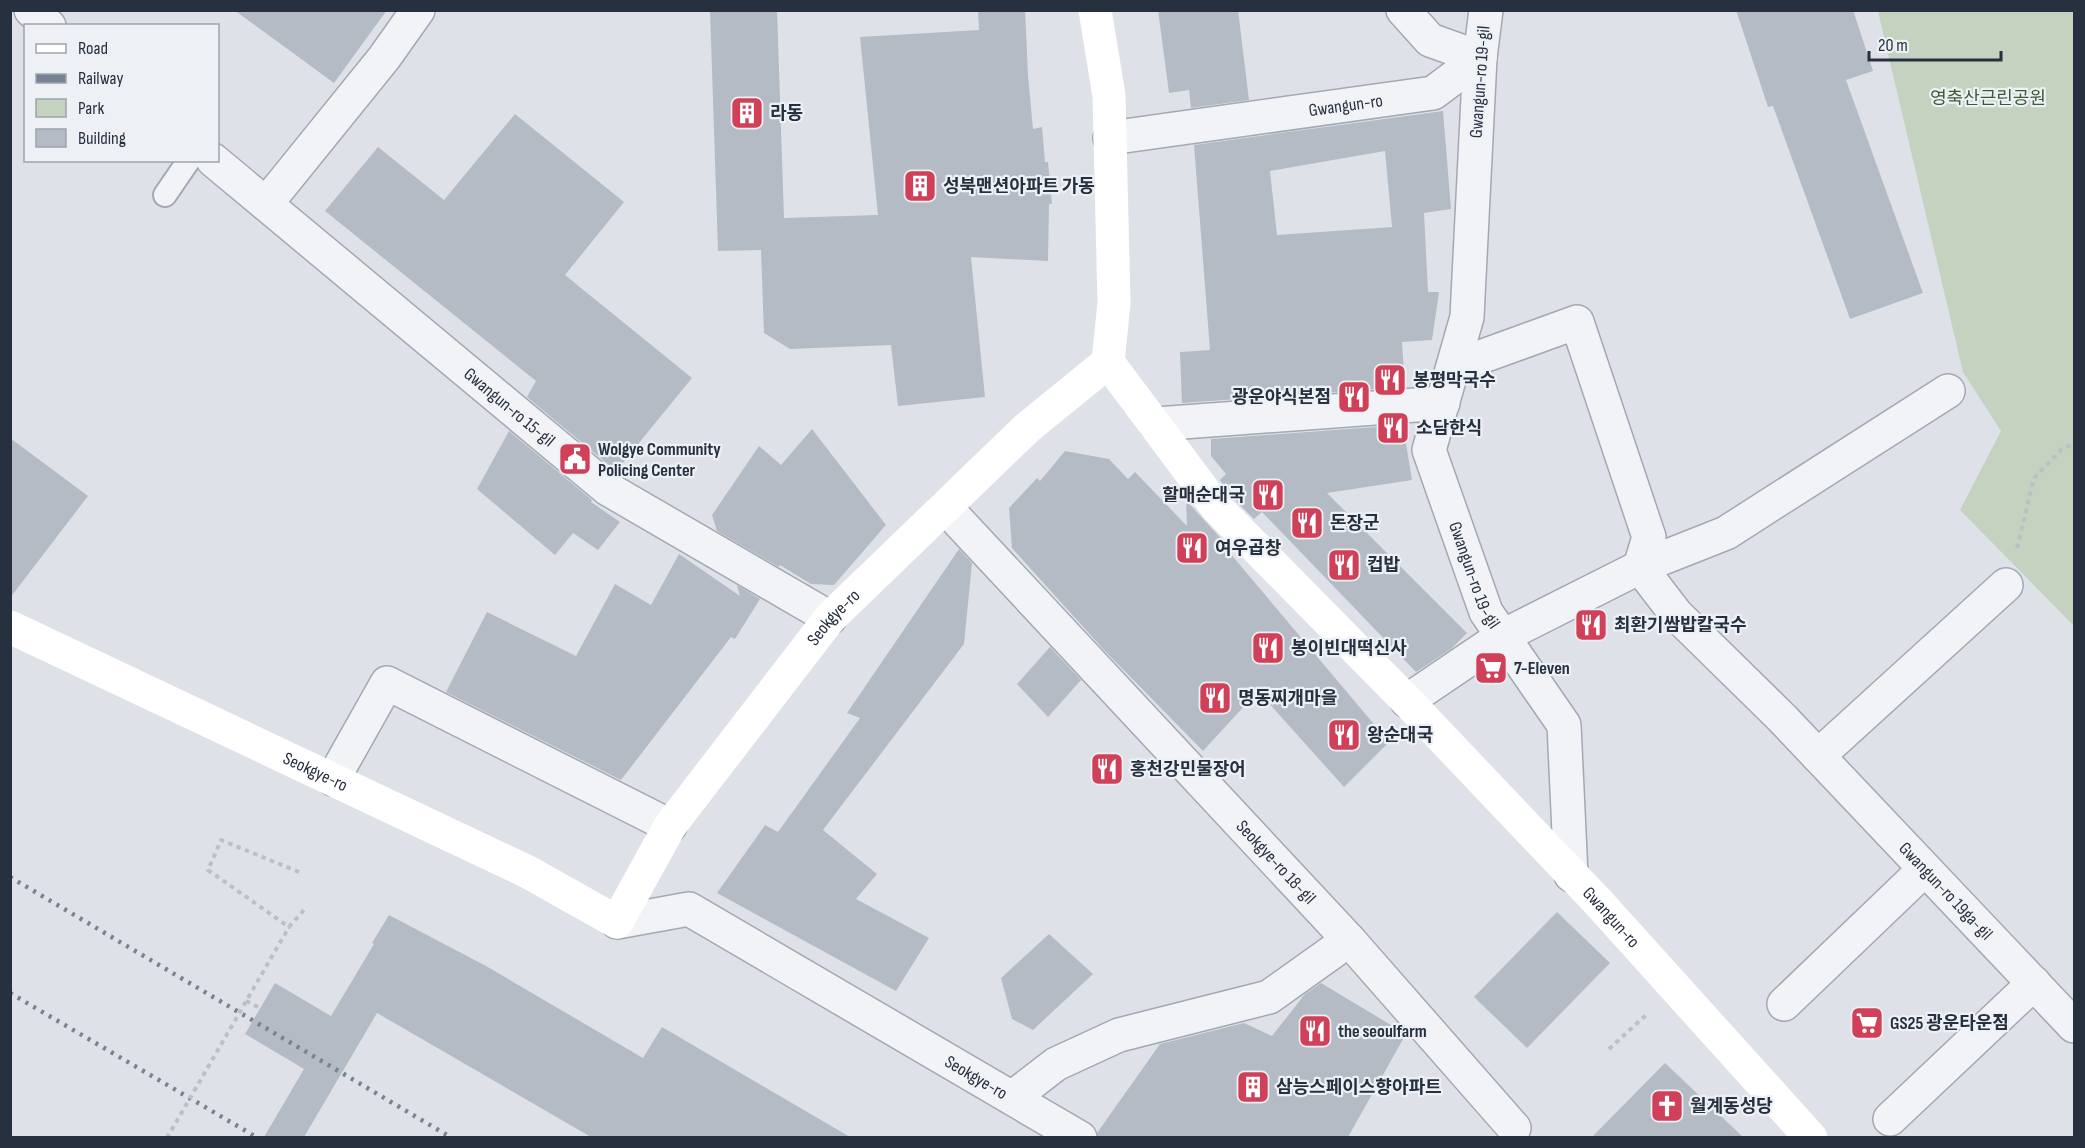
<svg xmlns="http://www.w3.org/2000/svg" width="2085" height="1148" viewBox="0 0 2085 1148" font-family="'Sofia Sans Condensed','Noto Sans KR',sans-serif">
	<rect width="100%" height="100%" fill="#dee2e8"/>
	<path fill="#c4d2bf" d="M1878,11H2074V626L1960,510L2001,431L1963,372Z"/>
	<g fill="#b5bbc5" fill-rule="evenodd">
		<path d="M234,10H387L334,83Z"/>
		<path d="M710,10H777L784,218L878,215L860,37L979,30L978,10H1025L1028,75L1033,129L1042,127L1045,162H1048L1052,204H1049L1048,261L971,257L985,397L898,406L891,345L790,349L764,333L761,250L718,251Z"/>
		<path d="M1158,10H1238L1249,100L1191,108L1189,90L1169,93Z"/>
		<path d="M1736,10H1853L1873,71L1846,80L1923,293L1850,319L1773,106L1768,107Z"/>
		<path d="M1443,111L1451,209L1424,213L1428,292H1439L1432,340L1402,342L1405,387L1182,403L1180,352L1210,350L1194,145ZM1385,151L1392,227L1277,235L1270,171Z"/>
		<path d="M515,114L624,202L565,275L692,378L616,471L527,397L536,381L325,211L378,147L444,200Z"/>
		<path d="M1403,425L1412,480L1327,493L1467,633L1451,649L1416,672L1262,512L1254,519L1231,496L1220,480L1226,474L1211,456V439Z"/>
		<path d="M812,429L886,525L834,585L811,584L780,565L779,567L717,531L712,515L759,446L781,465Z"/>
		<path d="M509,431L592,500L591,502L620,522L598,550L573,533L555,555L477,489Z"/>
		<path d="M10,438L88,496L10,598Z"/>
		<path d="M1065,451L1109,459L1128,479L1135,472L1187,526L1186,500L1226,544L1224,546L1389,742L1344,787L1258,691L1203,751L1105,651L1012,548L1009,508L1037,478L1040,481Z"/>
		<path d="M959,549L972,563L964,644L823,830L877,874L856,899L929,938L896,991L717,893L765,825L778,832L860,718L847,713Z"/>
		<path d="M679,554L740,596L737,585L760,599L735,639L731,637L621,780L446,692L487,612L576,656L615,584L651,605Z"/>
		<path d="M1050,647L1081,680L1048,717L1017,684Z"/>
		<path d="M1557,912L1610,963L1527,1048L1474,997Z"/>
		<path d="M389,915L486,966L643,1058L662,1027L850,1137H591L377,1013L304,1137H264L304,1069L245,1034L275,983L331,1016L374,944L372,943Z"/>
		<path d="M1049,934L1093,974L1033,1030L1012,1019L1001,978Z"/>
		<path d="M1321,983L1406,1034L1348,1137H1099L1097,1133L1160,1044L1244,1023L1272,1036L1305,994Z"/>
		<path d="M1665,1063L1743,1137H1592Z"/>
	</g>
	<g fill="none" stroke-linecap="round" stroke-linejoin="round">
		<g stroke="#a3a9b2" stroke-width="26">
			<path id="lane" d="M165,195L189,160"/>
		</g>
		<g stroke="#a3a9b2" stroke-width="36">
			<g id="street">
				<path d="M31,10L49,26"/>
				<path d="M1403,10L1430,40L1480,58"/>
				<path id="s1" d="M1486,10L1480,58L1467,317L1429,450L1486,612L1564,725L1571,875"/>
				<path id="s2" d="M1110,138L1433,93L1480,58"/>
				<path id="s3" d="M213,160L608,489L830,618"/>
				<path d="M266,204L384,58L418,10"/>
				<path id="s4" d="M1453,367L1577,322L1649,537L1640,567L1676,614L1783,719L2074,1026"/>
				<path d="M1156,424L1443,403"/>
				<path id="s5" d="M946,508L1349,940L1514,1128"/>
				<path d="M1407,701L1503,636L1640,567L1726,533L1948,391"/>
				<path d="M1818,756L2006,585"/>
				<path d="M333,779L387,683L670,826"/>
				<path id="s6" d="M617,922L689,909L1080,1138"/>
				<path d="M1784,1004L1925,869"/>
				<path d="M1012,1098L1056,1064L1119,1035L1269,997L1349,940"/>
				<path d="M1890,1119L2034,983"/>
			</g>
		</g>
		<g stroke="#bcc0c6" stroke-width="4" stroke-dasharray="4.5 4.5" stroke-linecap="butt">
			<path d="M2017,548L2034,478L2062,449L2074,444"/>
			<path d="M299,872L221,840L208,870L289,927L304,910"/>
			<path d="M246,1001L260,1008"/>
			<path d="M1609,1049L1646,1015"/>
		</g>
		<use href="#lane" stroke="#f1f3f6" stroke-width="22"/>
		<use href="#street" stroke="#f1f3f6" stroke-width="33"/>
		<g stroke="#fff" stroke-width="33">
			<path id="s7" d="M1095,10L1109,96L1114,303L1108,362L1217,508L1407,701L1598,902L1811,1138"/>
			<path id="s8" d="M10,627L528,872L617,922L670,826L830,618L1027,428L1108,362"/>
		</g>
		<g stroke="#778292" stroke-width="4.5" stroke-dasharray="3 6" stroke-linecap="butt">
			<path d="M10,877L452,1138"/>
			<path d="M10,993L258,1138"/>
		</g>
		<path stroke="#bcc0c6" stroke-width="4" stroke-dasharray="4.5 4.5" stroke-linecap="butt" d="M167,1138L289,927"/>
	</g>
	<defs>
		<g id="building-square" transform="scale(1.725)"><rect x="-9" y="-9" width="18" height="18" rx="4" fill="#d04059" stroke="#edf1f5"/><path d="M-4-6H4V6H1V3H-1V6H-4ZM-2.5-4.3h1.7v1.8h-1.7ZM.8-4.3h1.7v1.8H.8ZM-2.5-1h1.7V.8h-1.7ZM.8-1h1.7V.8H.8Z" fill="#fff"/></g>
		<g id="restaurant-square" transform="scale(1.725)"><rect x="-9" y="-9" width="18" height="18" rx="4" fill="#d04059" stroke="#edf1f5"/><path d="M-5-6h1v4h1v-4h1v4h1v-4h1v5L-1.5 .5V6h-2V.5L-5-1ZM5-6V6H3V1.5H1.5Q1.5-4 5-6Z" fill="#fff"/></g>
		<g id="civic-square" transform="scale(1.725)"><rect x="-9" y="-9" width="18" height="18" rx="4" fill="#d04059" stroke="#edf1f5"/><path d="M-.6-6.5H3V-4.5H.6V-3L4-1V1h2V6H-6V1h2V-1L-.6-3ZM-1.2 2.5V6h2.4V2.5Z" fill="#fff"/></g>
		<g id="supermarket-square" transform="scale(1.725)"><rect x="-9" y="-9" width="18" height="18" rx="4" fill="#d04059" stroke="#edf1f5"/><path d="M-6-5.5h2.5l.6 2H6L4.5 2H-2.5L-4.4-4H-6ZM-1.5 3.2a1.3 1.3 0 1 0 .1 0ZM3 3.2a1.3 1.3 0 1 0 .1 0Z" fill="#fff"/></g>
		<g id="church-square" transform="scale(1.725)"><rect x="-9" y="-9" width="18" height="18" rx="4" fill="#d04059" stroke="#edf1f5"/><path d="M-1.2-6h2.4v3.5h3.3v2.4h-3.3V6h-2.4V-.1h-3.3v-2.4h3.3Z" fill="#fff"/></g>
	</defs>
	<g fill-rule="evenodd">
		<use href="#building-square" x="747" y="113"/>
		<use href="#building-square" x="920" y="186"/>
		<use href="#restaurant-square" x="1390" y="380"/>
		<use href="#restaurant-square" x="1354" y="397"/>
		<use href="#restaurant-square" x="1393" y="428"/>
		<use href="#civic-square" x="575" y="459"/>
		<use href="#restaurant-square" x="1268" y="495"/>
		<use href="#restaurant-square" x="1307" y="523"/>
		<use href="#restaurant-square" x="1192" y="548"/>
		<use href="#restaurant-square" x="1344" y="565"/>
		<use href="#restaurant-square" x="1591" y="625"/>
		<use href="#restaurant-square" x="1268" y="648"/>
		<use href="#supermarket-square" x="1491" y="668"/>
		<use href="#restaurant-square" x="1215" y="698"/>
		<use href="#restaurant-square" x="1344" y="735"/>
		<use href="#restaurant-square" x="1107" y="769"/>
		<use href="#supermarket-square" x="1867" y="1023"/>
		<use href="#restaurant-square" x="1315" y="1031"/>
		<use href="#building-square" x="1253" y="1087"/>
		<use href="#church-square" x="1667" y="1106"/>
	</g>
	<g text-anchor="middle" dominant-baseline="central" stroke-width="4.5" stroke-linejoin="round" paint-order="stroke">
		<g font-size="18" fill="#27303f" stroke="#edf1f5">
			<text transform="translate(1480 82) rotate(-86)">Gwangun-ro 19-gil</text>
			<text stroke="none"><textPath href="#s2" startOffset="238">Gwangun-ro</textPath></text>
			<text stroke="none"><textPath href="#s3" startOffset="386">Gwangun-ro 15-gil</textPath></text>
			<text stroke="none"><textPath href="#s1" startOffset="579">Gwangun-ro 19-gil</textPath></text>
			<text stroke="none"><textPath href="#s8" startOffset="1050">Seokgye-ro</textPath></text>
			<text stroke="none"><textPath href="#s8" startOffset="338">Seokgye-ro</textPath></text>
			<text stroke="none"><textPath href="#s5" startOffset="484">Seokgye-ro 18-gil</textPath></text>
			<text stroke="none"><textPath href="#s4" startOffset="836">Gwangun-ro 19ga-gil</textPath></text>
			<text stroke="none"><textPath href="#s7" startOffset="1104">Gwangun-ro</textPath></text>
			<text stroke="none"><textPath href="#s6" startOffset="406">Seokgye-ro</textPath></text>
		</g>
		<g font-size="18" fill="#3c5b34" stroke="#edf1f5">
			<text x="1988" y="98">영축산근린공원</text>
		</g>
		<g font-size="18" font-weight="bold" fill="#27303f" stroke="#edf1f5" text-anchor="start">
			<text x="770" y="113">라동</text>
			<text x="943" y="186">성북맨션아파트 가동</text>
			<text x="1413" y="380">봉평막국수</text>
			<text x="1331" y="397" text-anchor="end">광운야식본점</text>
			<text x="1416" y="428">소담한식</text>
			<text x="598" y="449">Wolgye Community<tspan x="598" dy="21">Policing Center</tspan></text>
			<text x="1245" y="495" text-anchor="end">할매순대국</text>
			<text x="1330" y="523">돈장군</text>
			<text x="1215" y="548">여우곱창</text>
			<text x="1367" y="565">컵밥</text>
			<text x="1614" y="625">최환기쌈밥칼국수</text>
			<text x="1291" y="648">봉이빈대떡신사</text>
			<text x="1514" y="668">7-Eleven</text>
			<text x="1238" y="698">명동찌개마을</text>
			<text x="1367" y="735">왕순대국</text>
			<text x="1130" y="769">홍천강민물장어</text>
			<text x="1890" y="1023">GS25 광운타운점</text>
			<text x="1338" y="1031">the seoulfarm</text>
			<text x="1276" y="1087">삼능스페이스향아파트</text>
			<text x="1690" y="1106">월계동성당</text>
		</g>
	</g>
	<rect width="2085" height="1148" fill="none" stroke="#27303f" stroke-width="24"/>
	<rect x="24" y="24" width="195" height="138" fill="#edf1f5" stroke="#9ea4ac" stroke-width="1.5"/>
	<rect x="36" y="44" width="30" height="9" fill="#ffffff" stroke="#9ea4ac" stroke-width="1.5"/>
	<text x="78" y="54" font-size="18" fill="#27303f">Road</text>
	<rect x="36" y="74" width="30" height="9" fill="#778292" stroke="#9ea4ac" stroke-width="1.5"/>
	<text x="78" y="84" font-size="18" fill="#27303f">Railway</text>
	<rect x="36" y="99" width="30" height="18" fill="#c4d2bf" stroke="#9ea4ac" stroke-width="1.5"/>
	<text x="78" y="114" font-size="18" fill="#27303f">Park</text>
	<rect x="36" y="129" width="30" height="18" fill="#b5bbc5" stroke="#9ea4ac" stroke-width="1.5"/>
	<text x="78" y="144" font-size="18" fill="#27303f">Building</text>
	<path d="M1869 51v9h132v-9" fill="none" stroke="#27303f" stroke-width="3"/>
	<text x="1878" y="51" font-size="18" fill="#27303f" stroke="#edf1f5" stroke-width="4.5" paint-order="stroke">20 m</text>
</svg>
